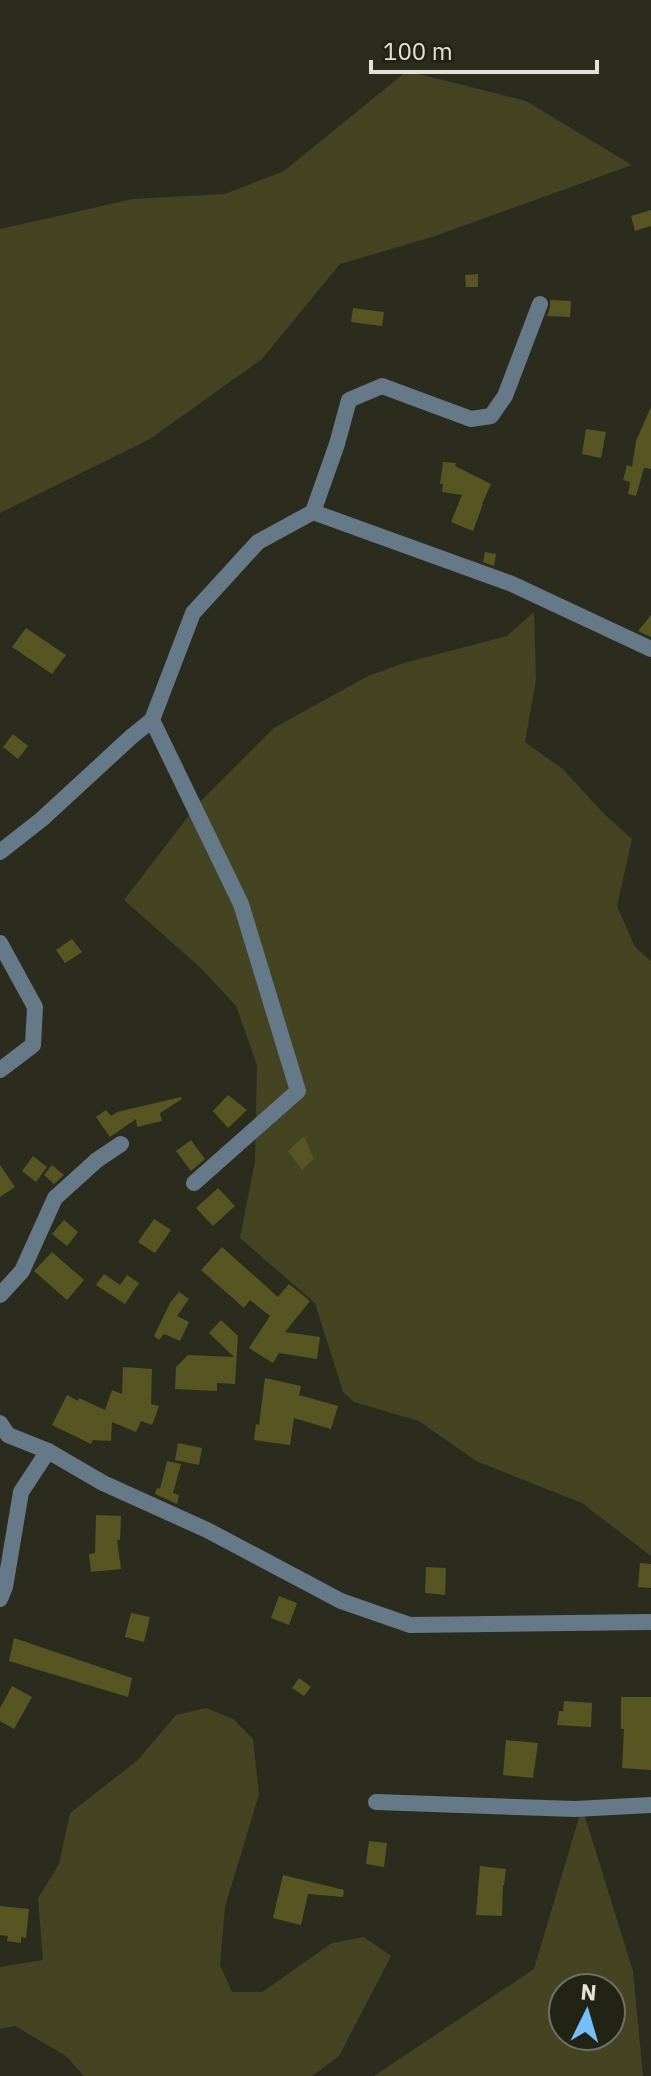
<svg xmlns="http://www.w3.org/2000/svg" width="651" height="2076" viewBox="0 0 651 2076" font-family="'IBM Plex Sans',sans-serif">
	<rect width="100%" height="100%" fill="#2c2c1e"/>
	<g fill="#444322" fill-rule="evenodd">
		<path d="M407,71L526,101L632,165L432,237L340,264L262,359L150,439L0,513V229L133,199L225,194L284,171Z"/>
		<path d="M534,612L536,680L525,742L564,770L603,813L632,839L617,906L635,947L651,961V1556L582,1503L476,1461L419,1421L354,1402L343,1392L315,1303L240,1238L255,1161L257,1065L236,1006L202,969L124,900L197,805L274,728L368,676L404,663L507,636Z"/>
		<path d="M206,1708L233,1719L253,1739L259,1794L225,1907L220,1965L232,1992H262L332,1943L364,1937L391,1956L339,2056L312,2076H84L66,2056L15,2026L0,2029V1967L43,1960L38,1898L59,1864L70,1813L138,1760L176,1715Z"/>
		<path d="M582,1807L633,1971L643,2076H374L534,1969ZM563,1988H611V2036H563Z"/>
	</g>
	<g fill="#575622">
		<path d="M651,210V226L635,231L631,216Z"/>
		<path d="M478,274V287H466L465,275Z"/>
		<path d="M550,300L571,301L570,317L547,316L550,307Z"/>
		<path d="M353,308L384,312L382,326L351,322Z"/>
		<path d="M651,407V469L644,468L636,496L628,494L630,482L623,480L627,465L632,467L636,441Z"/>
		<path d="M586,429L606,432L601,458L582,454Z"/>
		<path d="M443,462L456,463L455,466L491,484L482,504H483L473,531L451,522L462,495L442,492L443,484H440Z"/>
		<path d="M485,552L496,554L494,566L483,562Z"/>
		<path d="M651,615V637L638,631Z"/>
		<path d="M26,628L66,655L52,674L12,647Z"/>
		<path d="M13,734L28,746L18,759L3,747Z"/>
		<path d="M72,939L82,952L65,963L56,950Z"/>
		<path d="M228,1095L247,1110L228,1128L213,1111Z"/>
		<path d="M181,1097L182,1099L160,1113L162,1121L137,1127L136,1119L110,1137L96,1117L106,1110L111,1116L117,1112Z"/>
		<path d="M304,1136L314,1159L302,1170L288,1151Z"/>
		<path d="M191,1140L205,1159L191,1171L176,1151Z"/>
		<path d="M33,1156L47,1167L36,1182L22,1171Z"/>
		<path d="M0,1165L15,1187L0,1197Z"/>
		<path d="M52,1165L64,1175L54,1184L44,1175Z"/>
		<path d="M218,1188L235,1206L213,1226L196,1208Z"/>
		<path d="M154,1219L171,1230L155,1253L138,1242Z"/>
		<path d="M64,1220L78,1232L67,1246L52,1234Z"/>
		<path d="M222,1247L278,1297L289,1284L310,1301L285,1332L320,1337L317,1359L279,1353L273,1363L249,1348L270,1316L250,1300L244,1308L201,1270Z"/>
		<path d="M52,1252L84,1280L67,1300L34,1271Z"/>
		<path d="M104,1274L120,1285L127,1275L139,1283L125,1304L96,1285Z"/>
		<path d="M179,1292L189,1299L177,1316L189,1322L180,1341L164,1334L159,1340L154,1336L170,1303Z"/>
		<path d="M221,1320L238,1336L235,1384L217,1383V1391L175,1389L176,1367L188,1355L234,1357L209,1333Z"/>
		<path d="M123,1367L152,1369L151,1404L159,1406L152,1425L141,1421L136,1432L112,1422L111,1441L93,1440L91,1444L52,1425L67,1395L78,1401L79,1398L105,1410L112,1390L122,1394Z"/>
		<path d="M265,1378L301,1386L299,1395L338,1406L331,1429L294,1418L290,1445L254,1440L256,1424L259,1425Z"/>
		<path d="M178,1443L202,1448L199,1465L175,1460Z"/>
		<path d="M167,1461L181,1464L173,1493L179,1495L177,1504L155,1494L157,1488L160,1489Z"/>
		<path d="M96,1515L121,1516L120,1540H117L121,1569L91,1572L89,1554L95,1553Z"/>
		<path d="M640,1563L651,1564V1588L638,1587Z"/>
		<path d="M426,1567L446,1568L445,1595L425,1593Z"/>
		<path d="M279,1596L297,1603L289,1625L271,1618Z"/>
		<path d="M131,1613L150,1617L144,1642L125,1637Z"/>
		<path d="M14,1638L132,1678L128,1697L9,1661Z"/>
		<path d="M299,1678L311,1687L304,1696L292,1688Z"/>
		<path d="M12,1686L32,1697L14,1729L0,1721V1708Z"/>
		<path d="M621,1697H651V1770L622,1768L624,1729H621Z"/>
		<path d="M564,1701L592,1703L591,1727L557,1725L559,1711H563Z"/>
		<path d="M506,1740L538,1743L533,1778L503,1775Z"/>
		<path d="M369,1841L387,1843L384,1867L366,1864Z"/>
		<path d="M480,1866L506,1869L504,1885H503L502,1916L476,1915Z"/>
		<path d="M283,1875L344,1890L343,1897L308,1894L301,1925L273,1918Z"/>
		<path d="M0,1906L29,1909L26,1938L21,1937V1943L7,1941L8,1936L0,1935Z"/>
	</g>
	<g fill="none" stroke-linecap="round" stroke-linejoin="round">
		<g stroke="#657988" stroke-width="16">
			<path d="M313,512L512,584L651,649"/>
			<path d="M152,720L241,904L298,1091L194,1183"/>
			<path d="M0,852L42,819L131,737L152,720L193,613L258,542L313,512L337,444L349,400L382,386L471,419L491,416L505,396L540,304"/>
			<path d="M0,943L35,1007L33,1045L0,1070"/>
			<path d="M0,1295L22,1271L55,1198L97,1160L121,1144"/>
			<path d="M0,1423L8,1435L48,1451L103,1483L207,1530L341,1601L410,1625L651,1622"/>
			<path d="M0,1599L5,1587L21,1492L48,1451"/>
			<path d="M376,1802L575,1809L651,1805"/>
		</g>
	</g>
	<g transform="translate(587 2012) rotate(5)"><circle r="38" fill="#232315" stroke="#6f6f63" stroke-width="2"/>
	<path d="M0-6L14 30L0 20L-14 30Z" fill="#74c0f6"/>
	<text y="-12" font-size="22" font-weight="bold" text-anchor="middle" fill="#e2e2d9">N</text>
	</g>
	<path d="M371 60v12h226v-12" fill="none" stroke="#e2e2d9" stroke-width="4"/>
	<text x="383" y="60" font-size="24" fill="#e2e2d9" stroke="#232315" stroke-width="6" paint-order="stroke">100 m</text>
</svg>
